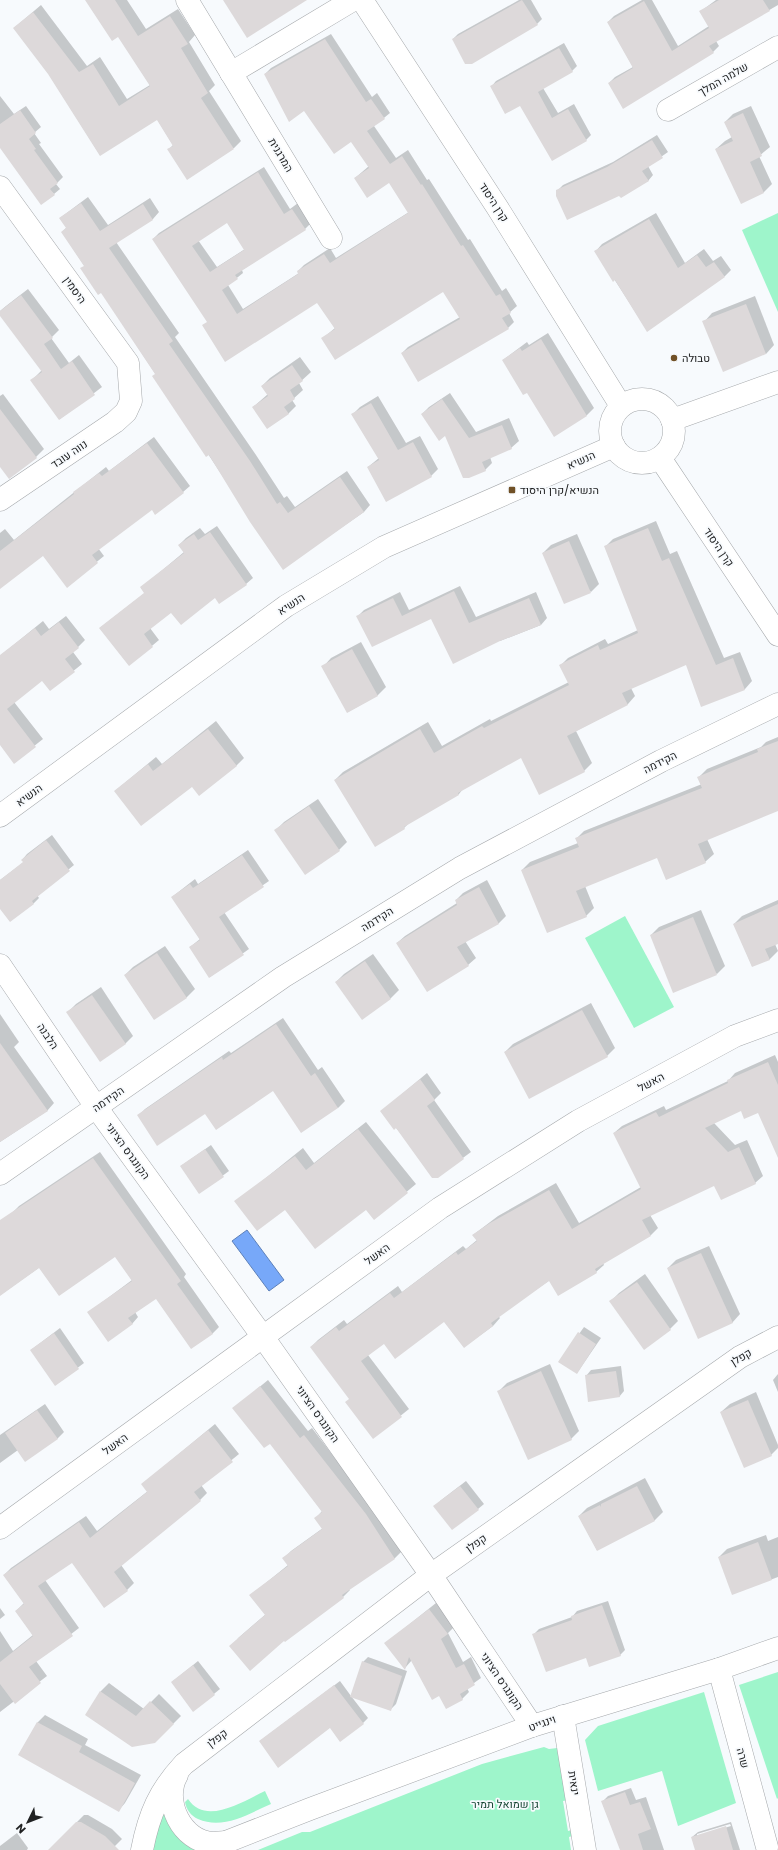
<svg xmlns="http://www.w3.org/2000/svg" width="778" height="1850" viewBox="0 0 778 1850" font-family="Poppins,Heebo,sans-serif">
	<rect width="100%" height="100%" fill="#f7fafd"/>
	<g fill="#9ef5cb">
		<path d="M778,213V312L742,230Z"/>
		<path d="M625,916L674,1007L634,1028L585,938Z"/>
		<path d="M778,1672V1798L777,1799L739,1685Z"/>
		<path d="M704,1692L736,1803L678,1826L662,1771L598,1791L585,1740L598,1726Z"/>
		<path d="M544,1747L549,1749L557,1748L559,1750L569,1800L563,1801L568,1831L575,1829L576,1835L569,1837L571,1850H258L302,1832H310L482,1764Z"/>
		<path d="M265,1791L271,1804C248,1814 223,1830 198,1819C191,1816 186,1809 185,1802L188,1799C206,1826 243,1801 265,1791Z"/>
		<path d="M162,1805L201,1850H150Z"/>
	</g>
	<path fill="#77a8f9" stroke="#5d80b9" d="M247,1230L284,1280L269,1291L232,1241Z"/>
	<g fill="#0003" fill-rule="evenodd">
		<path d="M86,0H127L146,29L178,9L195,35L189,42L215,85L209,91L241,141L234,148L168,150L173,145L157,119L100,155L49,74L14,28L41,5L87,66L100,57L127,99L150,85L119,36Z"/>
		<path d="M519,0H531L542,19L537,24L453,39L458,34Z"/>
		<path d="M642,0H652L678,46L709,26L701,11L716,0H778V5L716,41L719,46L713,52L609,83L615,77L633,67L608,22L614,16Z"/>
		<path d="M331,34L372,97L377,93L390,113L374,126L396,158L408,150L427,180L429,179L468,240L470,239L502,291L506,288L517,306L509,313L514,322L508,328L402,353L408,347L460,317L443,290L323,338L335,328L317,301L208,321L153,239L159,233L264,167L290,209L298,203L311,223L305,229L242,270L243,273L228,285L243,309L299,273L298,271L304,265L330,248L336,258L409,212L390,182L355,178L369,166L352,141L304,110L265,74L271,68ZM227,222L245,249L217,267L198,240Z"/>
		<path d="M564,43L577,66L572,71L543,88L558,113L574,104L591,135L586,140L491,87L496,81Z"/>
		<path d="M0,96L14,114L26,106L41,127L34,133L41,143L39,144L63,177L56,184L60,189L54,194L0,145Z"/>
		<path d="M751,106L770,147L759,156L772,184L764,192L742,202L716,149L725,141L732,137L725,122L733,114Z"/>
		<path d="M657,135L668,152L648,166L653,175L648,181L620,195L557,191L563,185L613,162Z"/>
		<path d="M88,197L108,225L150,198L159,212L153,219L116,242L179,333L175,337L256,455L284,498L287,496L295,507L347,471L370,505L364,512L283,568L62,232L67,227L60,218Z"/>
		<path d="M656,213L685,263L704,249L713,261L721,256L731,270L725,276L647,330L596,251L602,244Z"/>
		<path d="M28,289L59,330L51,338L69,363L79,355L102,387L60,419L32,380L42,370L0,314V311L6,306Z"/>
		<path d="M755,296L774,345L766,354L704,322L712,313Z"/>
		<path d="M548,333L594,408L587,415L554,435L527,391L503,360L527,342L529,345Z"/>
		<path d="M300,357L311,372L299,383L303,390L292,400L296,406L288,414L253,407L268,394L262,386L270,378Z"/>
		<path d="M450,393L476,432L509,418L519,441L511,448L490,457L492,463L485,470L422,414L429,407Z"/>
		<path d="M3,394L44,449L36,457L0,466V396Z"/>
		<path d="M378,396L406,443L420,436L438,469L431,476L368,467L379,458L353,414L360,407Z"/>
		<path d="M154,437L190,486L183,492L152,509L98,548L104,556L67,586L43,555L0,587V533L5,529L14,540L106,467L109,471Z"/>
		<path d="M656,521L670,554L677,551L724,658L740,652L752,681L745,689L702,705L686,663L631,688L635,696L628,704L576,731L592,763L584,771L521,757L463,789L459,794L410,822L404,828L335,780L343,772L428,722L442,746L490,719L491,721L569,682L560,666L568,658L605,639L608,644L638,630L605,547L613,539Z"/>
		<path d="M217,526L253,578L246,584L172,611L150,628L159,640L129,665L100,628L145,593L141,588L184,552L179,545L186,538L200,528L205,534Z"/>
		<path d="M577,534L599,584L591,592L543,553L551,545Z"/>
		<path d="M460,586L476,617L536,592L547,618L541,625L500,641L431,617L358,616L364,610L400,592L409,610Z"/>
		<path d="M66,616L85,640L73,652L82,664L51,689L42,679L14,702L43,739L14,762L0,744V656L43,621L49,629Z"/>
		<path d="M361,642L386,687L378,695L348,712L323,667L331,658Z"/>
		<path d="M216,721L244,758L236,766L192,785L115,791L156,757L162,764Z"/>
		<path d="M778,737V810L707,839L714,854L705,862L657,856L585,886L594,908L586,916L522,870L530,862L578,843L576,839L584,831L702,784L699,777L707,769L761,747L766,742Z"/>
		<path d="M318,799L347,842L339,850L276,830L284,822Z"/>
		<path d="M52,835L74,865L37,895L39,898L34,903L10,921L0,907V880L24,862L22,860L27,854Z"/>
		<path d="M248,850L269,881L224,912L249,949L210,977L190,947L200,939L172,897L195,879L198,884Z"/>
		<path d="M487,880L506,916L499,923L465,941L476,958L468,965L397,943L405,936L457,903L456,900L463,893Z"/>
		<path d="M778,900V942L775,944L778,951L770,959L752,966L734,924L742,916Z"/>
		<path d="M701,910L725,966L717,974L651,935L659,927Z"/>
		<path d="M165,946L195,989L187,997L154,1019L125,975L133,967Z"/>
		<path d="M373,954L399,990L391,998L362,1018L336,982L344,974Z"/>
		<path d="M101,987L133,1036L125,1044L68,1012L76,1004Z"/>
		<path d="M591,1003L615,1048L607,1056L505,1052L513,1044Z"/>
		<path d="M0,1014L19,1042L14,1047L54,1103L47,1111L0,1142Z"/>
		<path d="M283,1018L318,1070L322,1067L345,1101L338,1108L273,1090L138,1116L145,1109L229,1051L231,1053Z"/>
		<path d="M775,1055L778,1062V1155L759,1112L741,1109L714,1123L735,1145L747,1140L763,1176L755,1183L715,1184L650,1215L658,1228L651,1235L603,1263L604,1265L596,1272L550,1280L498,1316L500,1318L493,1326L464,1347L444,1321L384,1343L368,1355L409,1409L374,1437L350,1399L311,1347L318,1340L344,1320L347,1324L398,1286L402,1292L463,1246L466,1249L477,1240L473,1235L498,1216L556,1183L579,1223L641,1187L614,1133L622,1126L664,1106L666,1110L728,1081L735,1073Z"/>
		<path d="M427,1073L441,1093L434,1100L471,1152L437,1177L382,1111Z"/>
		<path d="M366,1122L416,1184L374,1219L366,1209L286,1208L236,1202L303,1148L314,1163Z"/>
		<path d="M211,1145L229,1171L199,1193L181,1166Z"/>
		<path d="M100,1152L186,1274L184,1277L219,1327L212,1334L156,1297L135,1312L138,1317L132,1324L89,1312L132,1280L115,1255L40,1267L0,1295V1240L12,1213L19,1206Z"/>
		<path d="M709,1246L740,1314L732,1323L668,1268L676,1260Z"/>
		<path d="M645,1274L678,1321L670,1329L611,1301L619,1293Z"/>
		<path d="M584,1327L601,1338L577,1373L559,1362Z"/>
		<path d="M60,1328L84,1363L56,1384L31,1350Z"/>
		<path d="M550,1364L579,1431L571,1439L499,1391L507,1383Z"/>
		<path d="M621,1366L624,1391L619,1397L586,1376L591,1370Z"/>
		<path d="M778,1374V1392L773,1380Z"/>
		<path d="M268,1380L308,1431L312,1428L372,1507L402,1551L395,1558L349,1589L350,1590L343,1597L237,1639L266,1614L251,1595L288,1565L284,1558L291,1551L323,1528L316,1518L322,1511L270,1442L234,1408Z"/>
		<path d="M756,1392L778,1445V1448L771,1455L721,1412L730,1404Z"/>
		<path d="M45,1404L64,1432L57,1439L18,1450L0,1463V1435Z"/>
		<path d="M215,1424L239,1454L201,1485L207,1493L200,1500L121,1565L134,1583L127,1590L105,1606L73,1561L45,1580L79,1628L36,1661L47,1676L0,1712V1631L13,1651L33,1635L16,1611L24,1603L4,1575L11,1568L86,1516L97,1531L148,1491L150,1478Z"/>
		<path d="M645,1478L663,1512L655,1520L597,1550L579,1516L587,1508Z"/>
		<path d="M466,1481L484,1504L478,1509L440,1501Z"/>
		<path d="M766,1535L768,1541L778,1537V1577L733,1594L719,1557L727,1549Z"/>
		<path d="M608,1601L625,1650L620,1655L586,1657L534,1634L539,1629L572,1617L577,1611Z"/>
		<path d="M436,1603L454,1627L448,1633L463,1662L471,1657L481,1678L467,1688L469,1692L462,1699L447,1708L440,1695L412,1660L405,1668L386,1643Z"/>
		<path d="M0,1608L5,1615L0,1619Z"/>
		<path d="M368,1657L407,1671L396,1704L390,1710L351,1696L368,1718L363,1723L330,1727L260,1741L340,1681L351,1696L363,1662Z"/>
		<path d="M198,1661L220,1689L193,1711L172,1682Z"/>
		<path d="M109,1683L144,1709L159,1694L181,1716L154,1743L87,1715L101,1691Z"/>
		<path d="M45,1715L88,1739L85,1745L141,1775L125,1803L119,1810L20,1755L38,1722Z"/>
		<path d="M631,1788L636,1800L646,1797L664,1850H621L602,1802L608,1796Z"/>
		<path d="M84,1815H88L112,1829L122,1839L111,1850H49Z"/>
		<path d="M731,1822L740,1850H696L692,1837L698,1832ZM730,1824L731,1826L697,1836V1834Z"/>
		<path d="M17,1833L28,1848L27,1850H0V1846Z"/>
	</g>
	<g fill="#ddd9da" fill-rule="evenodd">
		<path d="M85,0H115L138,36L170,16L188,44L181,48L208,93L201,98L234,149L187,180L167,149L173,146L157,120L100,156L48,74L13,28L33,12L79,72L93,64L119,106L150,86L118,37L112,41Z"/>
		<path d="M223,0H307L247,38Z"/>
		<path d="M522,0L538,25L472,64H465L452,39Z"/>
		<path d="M719,0H763L770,11L709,46L714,53L623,109L608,83L633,68L607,22L644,1L672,51L709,28L699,11Z"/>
		<path d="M325,39L366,102L371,99L385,119L367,131L390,164L402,156L421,185L422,184L461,246L463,245L496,296L500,294L511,313L502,318L509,329L418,382L401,353L460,319L443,292L335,360L321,338L335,329L317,303L225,362L202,325L207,322L152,239L258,172L284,214L292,209L306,230L235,275L238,279L222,290L237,314L298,274L297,271L324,254L330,263L408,213L389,183L367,198L354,178L369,168L351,142L334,154L304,111L289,122L264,74ZM227,223L244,250L210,272L192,246Z"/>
		<path d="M559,48L573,72L538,92L552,118L568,109L587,141L552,161L520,106L505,114L490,86Z"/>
		<path d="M20,110L36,133L29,139L36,149L34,150L58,183L50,189L55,195L41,205L0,148V124Z"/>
		<path d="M743,113L762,156L750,162L764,193L741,204L715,149L733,141L724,122Z"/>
		<path d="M652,140L663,158L642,171L649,181L621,198L619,196L567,220L556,196V190L607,167Z"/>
		<path d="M81,203L100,231L143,204L153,220L109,248L173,341L169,344L250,461L277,504L280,502L288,513L340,477L364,512L283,570L250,522L209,455L206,457L152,376L155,374L101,293L98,295L80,268L84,266L61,232L66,228L59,218Z"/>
		<path d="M649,219L678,268L697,255L706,267L714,262L725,277L647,332L615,280L613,282L594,251Z"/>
		<path d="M21,295L53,338L44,344L61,369L72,361L95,395L59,420L30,380L42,372L0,316V311Z"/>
		<path d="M746,304L766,354L723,372L702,321Z"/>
		<path d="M541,339L587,416L554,437L527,393L523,395L502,360L520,348L522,351Z"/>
		<path d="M292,365L303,381L290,390L295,399L284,407L289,414L267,429L252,407L268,396L261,386Z"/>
		<path d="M442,399L469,438L502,425L512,449L482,462L486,471L469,478H463L445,436L439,441L421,414Z"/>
		<path d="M371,403L398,450L413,442L432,477L386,502L367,467L379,460L351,414Z"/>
		<path d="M0,409L37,458L9,479L0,467Z"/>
		<path d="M147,443L184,493L155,515L152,510L92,555L98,563L67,588L43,556L0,589V551L74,494L73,492L99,473L102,476Z"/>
		<path d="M648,528L662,561L669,558L716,665L733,658L745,690L701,707L686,665L622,693L628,705L567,736L585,772L539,795L521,758L458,793L459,795L404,827L405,829L375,847L334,780L420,729L434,753L482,726L484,728L569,685L559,665L598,645L600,650L638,633L604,546Z"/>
		<path d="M210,532L247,585L219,604L215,598L181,625L171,613L144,634L153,647L129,666L99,628L144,593L140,587L184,553L178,545L194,534L198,540Z"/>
		<path d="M569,541L591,593L564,604L542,553Z"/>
		<path d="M454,591L469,623L529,598L541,625L500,641L453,664L431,619L372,647L356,616L393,598L402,616Z"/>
		<path d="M59,622L79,648L65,659L75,672L50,691L42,681L7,709L36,747L14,764L0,745V655L35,628L41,636Z"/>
		<path d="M352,649L378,696L347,713L321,666Z"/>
		<path d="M208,729L237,766L199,796L192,787L141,826L114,791L148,764L153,771Z"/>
		<path d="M778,741V811L698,844L706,863L666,880L657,858L576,891L587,917L547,933L521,870L579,847L575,838L702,788L697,777L758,752L757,749Z"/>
		<path d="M309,806L340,851L305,875L274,830Z"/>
		<path d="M46,840L70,871L32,901L34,904L10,922L0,909V880L23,862L21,860Z"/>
		<path d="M242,855L264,887L219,917L244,955L209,978L189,947L200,940L171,897L190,884L193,888Z"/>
		<path d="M479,887L499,924L457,947L469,966L427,992L396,943L457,905L455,900Z"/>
		<path d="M778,904V944L765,949L770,960L752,967L733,924Z"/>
		<path d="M693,917L717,975L673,993L650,935Z"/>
		<path d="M157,953L187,998L154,1020L124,975Z"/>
		<path d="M365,961L391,999L362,1020L335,982Z"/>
		<path d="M92,995L126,1044L100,1062L66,1012Z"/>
		<path d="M582,1010L608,1057L529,1099L504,1052Z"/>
		<path d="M276,1024L311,1076L315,1073L338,1108L301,1133L273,1091L216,1130L205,1114L157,1146L137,1115L222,1057L223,1060Z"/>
		<path d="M0,1043L48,1111L0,1142Z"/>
		<path d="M768,1062L778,1085V1158L758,1113L744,1119L741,1111L705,1128L728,1152L739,1147L756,1184L721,1200L714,1186L642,1220L651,1236L595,1269L597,1273L558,1296L549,1281L491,1323L493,1326L464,1348L444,1322L395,1359L384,1344L361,1361L402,1417L373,1439L345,1402L349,1399L310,1347L336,1327L339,1331L390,1293L394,1298L456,1252L458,1255L477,1241L472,1235L490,1223L549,1190L572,1229L641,1189L613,1133L656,1112L659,1117L728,1083L727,1080Z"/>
		<path d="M420,1079L435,1100L427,1106L464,1159L438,1178H432L396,1128L394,1130L380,1111Z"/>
		<path d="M358,1129L408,1193L374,1220L366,1210L315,1249L285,1210L257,1231L234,1201L295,1156L306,1170Z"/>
		<path d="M205,1149L224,1177L199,1194L180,1166Z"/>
		<path d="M93,1158L181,1281L177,1284L213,1334L191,1349L156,1299L128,1318L133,1324L108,1342L87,1312L132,1281L115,1257L59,1296L39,1268L0,1296V1220Z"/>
		<path d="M701,1253L733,1323L698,1339L667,1268Z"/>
		<path d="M637,1282L671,1330L644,1350L609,1301Z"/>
		<path d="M578,1332L596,1344L577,1374L558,1362Z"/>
		<path d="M54,1333L79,1369L55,1386L30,1350Z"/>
		<path d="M541,1371L572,1440L528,1460L497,1391Z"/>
		<path d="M616,1371L620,1397L588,1402L585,1375Z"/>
		<path d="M260,1386L300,1438L304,1435L366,1514L395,1559L342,1595L344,1598L285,1642L284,1641L250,1671L229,1646L265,1615L249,1595L288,1566L282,1558L322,1529L314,1518L322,1512L270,1444L264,1448L232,1408Z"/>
		<path d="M748,1400L772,1456L744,1468L720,1412Z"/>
		<path d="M37,1410L58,1439L25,1462L5,1433Z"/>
		<path d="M208,1430L233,1462L194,1492L201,1501L114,1572L128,1591L104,1608L72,1563L38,1586L73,1636L29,1667L41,1683L15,1704L0,1684V1662L33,1636L15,1611L24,1604L3,1575L79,1522L90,1538L147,1492L141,1484Z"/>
		<path d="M460,1486L479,1510L452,1530L433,1506Z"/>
		<path d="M637,1486L655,1521L597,1551L578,1516L600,1505L601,1507V1504Z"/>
		<path d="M758,1542L772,1580L732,1595L718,1557Z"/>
		<path d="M602,1605L621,1656L589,1667L586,1658L546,1672L532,1634L572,1620L571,1616Z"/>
		<path d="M429,1609L448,1634L441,1639L456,1668L464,1664L475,1685L460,1694L463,1700L446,1709L439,1696L432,1700L409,1657L405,1670L384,1643Z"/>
		<path d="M362,1661L402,1676L391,1711L350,1697Z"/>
		<path d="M193,1665L215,1695L193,1712L171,1682Z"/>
		<path d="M334,1685L364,1724L340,1742L330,1728L278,1768L259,1741Z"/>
		<path d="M100,1691L136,1716L150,1701L174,1724L155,1743L132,1747L85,1715Z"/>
		<path d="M37,1722L82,1746L79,1752L135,1783L119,1812L18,1755Z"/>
		<path d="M625,1792L630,1805L640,1802L651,1829L638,1834L643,1850H620L601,1801Z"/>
		<path d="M76,1822H81L105,1836L119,1850H48Z"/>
		<path d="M726,1826L733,1850H695L691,1837Z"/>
	</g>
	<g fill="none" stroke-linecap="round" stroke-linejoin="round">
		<g stroke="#a6a9ac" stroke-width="23">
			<g id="minor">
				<path d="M187,0L331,238"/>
				<path d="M362,0L497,207L621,406"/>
				<path d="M231,73L353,0"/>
				<path d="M668,110L778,47"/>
				<path d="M0,187L128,363L131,401L126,412L115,422L0,500"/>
				<circle cx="642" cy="431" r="32"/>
				<path d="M672,420L778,382"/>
				<path d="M660,458L778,635"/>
				<path d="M0,816L286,606L384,547L614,446"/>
				<path d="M0,965L96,1107L263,1337L431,1575L532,1726"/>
				<path d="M0,1174L283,977L460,868L661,761L778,704"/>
				<path d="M0,1528L440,1208L578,1121L735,1036L778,1020"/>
				<path d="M719,1669L767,1847"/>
				<path d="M563,1716L585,1850"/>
				<path d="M177,1775C162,1801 182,1842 213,1843C217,1843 222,1842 226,1842"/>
				<path d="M142,1850C149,1814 159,1791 184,1764L431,1575L740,1357L778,1337"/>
				<path d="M212,1850L226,1842L310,1809L532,1726L719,1669L778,1648"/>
			</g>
		</g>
		<use href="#minor" stroke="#fff" stroke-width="22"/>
	</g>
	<g fill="#705026" stroke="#f7fafd" stroke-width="1.5">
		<circle cx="674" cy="358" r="4"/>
		<rect x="508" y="486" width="8" height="8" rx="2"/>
	</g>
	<g text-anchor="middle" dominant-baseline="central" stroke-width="3.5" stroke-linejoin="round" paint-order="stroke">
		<g font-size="11" fill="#212223" stroke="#f7fafd">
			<text transform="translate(723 79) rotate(-30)">שלמה המלך</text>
			<text transform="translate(281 155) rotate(59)">המרגנית</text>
			<text transform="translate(494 202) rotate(57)">קרן היסוד</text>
			<text transform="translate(75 290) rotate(54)">היסמין</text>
			<text transform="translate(69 454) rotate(-34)">נווה עובד</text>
			<text transform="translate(581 460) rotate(-24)">הנשיא</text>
			<text transform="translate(719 547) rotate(56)">קרן היסוד</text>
			<text transform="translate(291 604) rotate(-33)">הנשיא</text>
			<text transform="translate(660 762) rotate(-27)">הקידמה</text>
			<text transform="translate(29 795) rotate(-36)">הנשיא</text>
			<text transform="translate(377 919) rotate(-32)">הקידמה</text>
			<text transform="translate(48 1036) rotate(56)">הלבנה</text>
			<text transform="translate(651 1082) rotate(-28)">האשל</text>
			<text transform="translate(108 1099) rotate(-35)">הקידמה</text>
			<text transform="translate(128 1151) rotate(54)">הקונגרס הציוני</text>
			<text transform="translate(377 1254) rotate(-36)">האשל</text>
			<text transform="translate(741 1357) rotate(-31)">קפלן</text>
			<text transform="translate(318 1414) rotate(55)">הקונגרס הציוני</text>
			<text transform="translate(115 1444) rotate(-36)">האשל</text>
			<text transform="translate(476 1543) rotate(-35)">קפלן</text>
			<text transform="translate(502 1681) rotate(56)">הקונגרס הציוני</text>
			<text transform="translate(542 1723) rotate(-19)">וינגייט</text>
			<text transform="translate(217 1738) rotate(-37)">קפלן</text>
			<text transform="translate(743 1758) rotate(75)">שרה</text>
			<text transform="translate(574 1783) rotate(81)">ינאית</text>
		</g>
		<g font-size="11" fill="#212223" stroke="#f7fafd" text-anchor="start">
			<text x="682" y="358">טבולה</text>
			<text x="520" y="490">הנשיא/קרן היסוד</text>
		</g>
		<g font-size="11" fill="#0d3f2b" stroke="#f7fafd">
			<text x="505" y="1804">גן שמואל תמיר</text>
		</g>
	</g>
	<g transform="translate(28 1822) rotate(227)" stroke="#f7fafd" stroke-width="3" paint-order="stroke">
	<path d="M0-3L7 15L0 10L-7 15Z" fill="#212223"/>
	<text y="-6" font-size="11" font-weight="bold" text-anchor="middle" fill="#212223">N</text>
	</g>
</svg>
